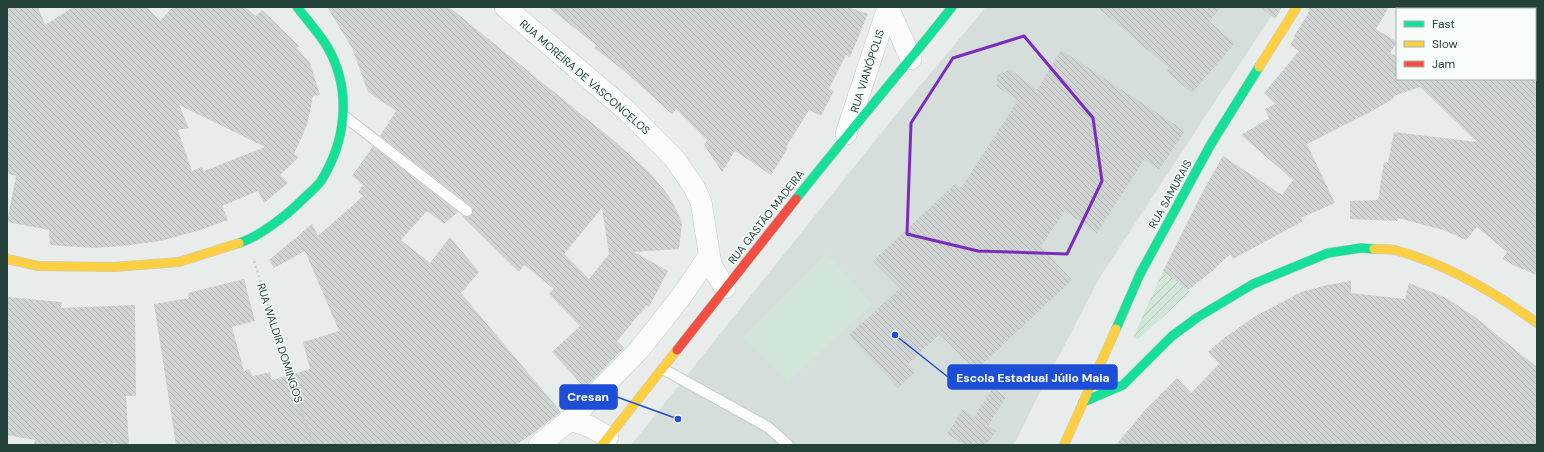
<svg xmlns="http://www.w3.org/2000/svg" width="1544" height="452" viewBox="0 0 1544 452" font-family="'DM Sans',sans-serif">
	<defs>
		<pattern id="garden-furrows" width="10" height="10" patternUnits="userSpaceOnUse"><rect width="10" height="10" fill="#d1e6d8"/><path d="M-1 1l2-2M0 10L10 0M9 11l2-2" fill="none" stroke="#b3c6ba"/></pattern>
		<pattern id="building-back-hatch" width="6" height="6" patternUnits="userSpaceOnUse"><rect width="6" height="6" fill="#cfd4d2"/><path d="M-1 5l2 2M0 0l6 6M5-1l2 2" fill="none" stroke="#b2b7b5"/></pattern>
	</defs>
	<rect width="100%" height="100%" fill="#e8edeb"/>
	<path fill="#d6dedb" d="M986,7H1277L1100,277L1036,400L1014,445H631L898,112Z"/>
	<path fill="url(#garden-furrows)" d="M1163,271L1191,292L1138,339L1133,338Z"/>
	<path fill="#d1e6d8" d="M826,254L872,304L788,381L743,337Z"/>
	<g fill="url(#building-back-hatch)" fill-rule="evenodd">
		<path d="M7,7H38L45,25L73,7H147L160,21L173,7H245L256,16L262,10L299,46L297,48L310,63L320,95L313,96L307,125L294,154L299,157L280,175L288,183L264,203L258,191L222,206L228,220L197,231L161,241L123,246L94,248L50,245L49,230L7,222L16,176L7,173ZM179,105L265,147L204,171L202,167L192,171L178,130L189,128Z"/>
		<path d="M327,7H449L612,139L650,173L669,196L679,215L682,224L679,249L634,252L668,271L649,307L647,305L617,341L624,348L585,388L552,352L580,326L549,294L554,289L524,265L519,272L462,216L467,217L472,215L473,211L471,206L380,136L396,111L368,92L352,48ZM602,208L609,254L589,279L564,254Z"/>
		<path d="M548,7H848L868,14L850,57L846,55L829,89L834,91L821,116L809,110L786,147L788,148L771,175L735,151L722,172L704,145L707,140L676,109L672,114L623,70L594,48L596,45Z"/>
		<path d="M1097,7H1221L1209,21L1235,43L1192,93L1166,71L1169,68Z"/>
		<path d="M1260,7H1282L1275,19Z"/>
		<path d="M1309,7H1389L1376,29L1397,42L1390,53L1397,57V79H1537V275L1517,267L1502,259L1507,252L1477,227L1466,240L1443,230L1398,218V221L1350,219V201L1378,200L1384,162H1388L1394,132L1477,142L1420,87L1394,96L1393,99L1370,112L1307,144L1335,203L1301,218L1303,221L1233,259L1230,254L1209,274L1188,290L1163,271L1202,193L1223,156L1282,195L1293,180L1241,135L1269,118L1265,109L1275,104L1264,93L1299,51L1290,45L1295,37L1294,36L1308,14Z"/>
		<path d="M1061,50L1185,131L1159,170L1144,160L1097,233L1065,211L1041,246L1072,280L975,371L940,334L908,364L915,372L898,388L849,335L900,288L873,261L956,183L961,188L1018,100L997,87V75L1010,69L1037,90Z"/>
		<path d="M373,146L458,212L444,224L427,211L401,240L430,263L450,237L479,272L461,293L561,412L535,432L516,445H176L154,304L189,298L188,293L244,279L255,321L232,327L244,371L249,369L253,376L270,372L272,380L310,369L303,342L339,331L305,251L274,268L269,260L312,224L318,236L363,196L358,192L363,185L352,176Z"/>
		<path d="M1351,281V293L1405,299L1409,283L1437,294L1448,299L1475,317L1537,367V445H1116L1144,411L1177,378L1191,393L1219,364L1208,352L1224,338L1254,317L1301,292L1327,285Z"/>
		<path d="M7,297L62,302L61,308L135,305L136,396H126L129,445L113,443V445L100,443V445H34L35,440L7,435Z"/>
		<path d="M993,388L1006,397L988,426L996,431L986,445H965L947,434L963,409L974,417Z"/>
	</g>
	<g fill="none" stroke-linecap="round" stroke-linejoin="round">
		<g stroke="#c5cac8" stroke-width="12">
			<g id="lane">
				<path d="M344,116L467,211"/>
				<path d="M663,369L768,427L788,445"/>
			</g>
		</g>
		<g stroke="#c5cac8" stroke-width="22">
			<g id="street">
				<path d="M505,7L626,110L674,158L694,187L701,202L711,265L725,288"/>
				<path d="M888,7L911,59"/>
				<path d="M846,134L888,7"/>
				<path d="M570,420L591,427L608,437"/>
				<path d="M539,445L570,420L639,350L681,297L709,256"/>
			</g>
		</g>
		<g stroke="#c3cbc8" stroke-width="10">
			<g id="fast">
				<path d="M796,199C847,134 901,72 952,7"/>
				<path d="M239,243C259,237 287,215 302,200C308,194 316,188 321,181C346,141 352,91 328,48C320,34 307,20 297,7"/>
				<path d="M1116,329L1140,274L1211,144L1259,67"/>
				<path d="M1083,402L1123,385L1172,336L1198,317L1253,284L1328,253L1361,248L1374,249"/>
			</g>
		</g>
		<g stroke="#c3cbc8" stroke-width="10">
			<g id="slow">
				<path d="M1259,67L1297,7"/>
				<path d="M1374,249C1381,249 1388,249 1395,250C1447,264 1494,292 1537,323"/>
				<path d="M7,259L38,266L114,267L179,262L239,243"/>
				<path d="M602,445L677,350"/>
				<path d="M1064,445L1116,329"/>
			</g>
		</g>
		<g stroke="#c3cbc8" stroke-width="10">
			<path id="jam" d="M677,350L796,199"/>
		</g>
		<path stroke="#c3ccca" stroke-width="2.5" stroke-dasharray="2 3" stroke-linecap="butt" d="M254,261L304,418L314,445"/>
		<use href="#lane" stroke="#fcfcfc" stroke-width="10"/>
		<use href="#street" stroke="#fcfcfc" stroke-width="21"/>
		<use href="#fast" stroke="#16e098" stroke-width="9"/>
		<use href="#slow" stroke="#ffcf43" stroke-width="9"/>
		<use href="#jam" stroke="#f24e42" stroke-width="9"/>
	</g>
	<path fill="none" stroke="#7b2cbf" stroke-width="3" stroke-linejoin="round" d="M1024,36L1093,118L1102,181L1067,254L978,251L907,234L911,123L953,58Z"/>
	<g text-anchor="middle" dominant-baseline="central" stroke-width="3" stroke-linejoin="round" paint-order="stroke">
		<g font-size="11" fill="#24423a" stroke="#f7fbf9">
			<text transform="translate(867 71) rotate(-72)">RUA VIANÓPOLIS</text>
			<text transform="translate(585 77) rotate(41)">RUA MOREIRA DE VASCONCELOS</text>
			<text transform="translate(1170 194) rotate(-61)">RUA SAMURAIS</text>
			<text transform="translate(766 217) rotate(-52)">RUA GASTÃO MADEIRA</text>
			<text transform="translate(280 343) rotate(72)">RUA WALDIR DOMINGOS</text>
		</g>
	</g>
	<path fill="none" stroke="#1d4ed8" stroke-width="1.5" d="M895 335L948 377M678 419L617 397"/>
	<g fill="#1d4ed8" stroke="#f7fbf9" stroke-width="1.5">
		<circle cx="895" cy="335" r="4"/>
		<circle cx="678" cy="419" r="4"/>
	</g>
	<g fill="#1d4ed8" stroke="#1d4ed8" stroke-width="1.5">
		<rect x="948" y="365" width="169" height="24" rx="4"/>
		<rect x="560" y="385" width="57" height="24" rx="4"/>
	</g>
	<g font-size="12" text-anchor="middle" font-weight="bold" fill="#fff">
		<text x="1033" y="382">Escola Estadual Júlio Maia</text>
		<text x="588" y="401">Cresan</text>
	</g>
	<rect width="1544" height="452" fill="none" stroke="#24423a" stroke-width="16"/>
	<rect x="1396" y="8" width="140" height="72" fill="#f7fbf9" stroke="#a3b1ad"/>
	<rect x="1404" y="21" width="20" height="6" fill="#16e098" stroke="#a3b1ad"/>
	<text x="1432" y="28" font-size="12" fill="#24423a">Fast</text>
	<rect x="1404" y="41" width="20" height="6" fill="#ffcf43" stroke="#a3b1ad"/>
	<text x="1432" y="48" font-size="12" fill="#24423a">Slow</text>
	<rect x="1404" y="61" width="20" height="6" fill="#f24e42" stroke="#a3b1ad"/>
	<text x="1432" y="68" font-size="12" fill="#24423a">Jam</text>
</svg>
